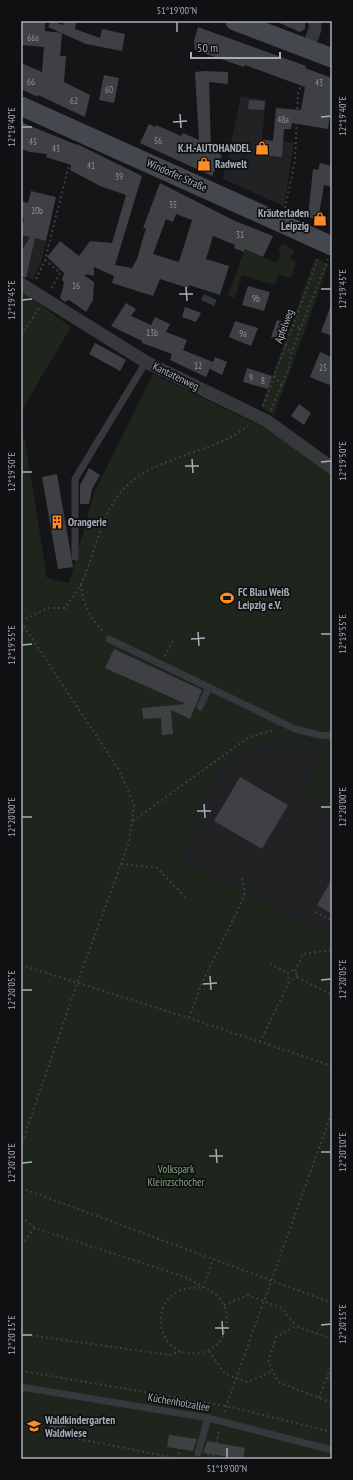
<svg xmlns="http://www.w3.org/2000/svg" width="353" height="1480" viewBox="0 0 353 1480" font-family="'PT Sans Narrow',sans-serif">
	<rect width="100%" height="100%" fill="#151517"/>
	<g fill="#212224">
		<path d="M241,96L266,100L262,139L294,143L284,206L223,179Z"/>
		<path d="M21,235L46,241L41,263L33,279L21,273Z"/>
		<path d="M282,737L332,743V937L180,860L215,769L257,741Z"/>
	</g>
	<g fill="#1d251d">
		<path d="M282,243L294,250L290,259L296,262L291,278L278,275L275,285L242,275L235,298L228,295L245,249L277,263L281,253L278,251Z"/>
		<path d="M315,258L329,264L274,415L261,407Z"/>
		<path d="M21,290L71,327L21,411Z"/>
		<path d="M153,374L271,431L332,476V811L301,793L330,743L282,737L257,741L215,769L180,860L332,937V1459H21V436L25,440L47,578L69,583L94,493Z"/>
	</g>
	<path fill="#2a373c" d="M204,294L217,300L214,306L201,300Z"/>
	<g fill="#3f4044" fill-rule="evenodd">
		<path d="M21,21H45V31L62,33L60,56H66L64,82L90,95L85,117L38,95V97L21,89V63L42,72L44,47L21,45Z"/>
		<path d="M51,21L63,25L64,21H76L75,29L100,38L102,29L125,34L122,51L86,44L48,27Z"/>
		<path d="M275,21H305V29L300,32Z"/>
		<path d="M198,27L306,66L305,68L332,78V102L328,129L292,123L291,129H284L282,157L261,155L262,140L273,141L276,108L301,110L305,87L245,65L244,67L195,50L194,41Z"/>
		<path d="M205,71L228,72V84L209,82L211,150L222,155L212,176L140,143L149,124L155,127L156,125L181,136L183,133L199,140L195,72Z"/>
		<path d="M104,75L119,78L114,103L99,100Z"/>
		<path d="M249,100L265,101L264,110L248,109Z"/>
		<path d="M21,122L77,145V144L142,176L115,265L132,268L137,259L146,228H143L160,183L235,221L273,236L263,257L245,249L244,252L234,248L235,245L213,236L206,259L229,266L220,295L189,285L188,288L160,279L153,296L112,283L114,276L94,267V276L86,274L85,276L94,282L93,300L86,312L69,300L65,302L61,299L60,296L62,292L64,282L62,280L64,273L47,257L60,241L79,256L90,241L112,243L126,195L100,186L70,170L71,165L46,157L47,154L30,152L21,149ZM176,214L192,220L179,262L153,254L166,219L173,222Z"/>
		<path d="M320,163L332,166V187L324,185L318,220L308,217L313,169L318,170Z"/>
		<path d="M31,191L56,197L46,241L35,238L26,278L21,276V252L30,237L21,235L24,218L21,217V201L28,203Z"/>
		<path d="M248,286L270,292L264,311L242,305Z"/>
		<path d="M126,303L136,309L131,316L151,325L155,317L170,324L166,332L187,340L183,350L213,362L206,377L170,360L172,354L142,343V341L111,326Z"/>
		<path d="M331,305L332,306V336L321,332Z"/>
		<path d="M185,307L201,313L196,322L182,317Z"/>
		<path d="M277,320L288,324L283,341L271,337Z"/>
		<path d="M235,321L258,328L251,346L229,337Z"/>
		<path d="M95,343L126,360L120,371L89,354Z"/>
		<path d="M320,352L332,357V378L329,385L310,377Z"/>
		<path d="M215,357L227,362L222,375L210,369Z"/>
		<path d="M247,368L272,376L268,389L243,382Z"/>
		<path d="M299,404L311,413L304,425L291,416Z"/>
		<path d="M89,468L100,475L92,489L89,504H80V485Z"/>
		<path d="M57,474L73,567L58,569L42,477Z"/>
		<path d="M114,649L202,690L190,719L171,710L173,734L162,735L161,718L143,719L142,708L186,704L105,668Z"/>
		<path d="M240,777L288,805L262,849L214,821Z"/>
		<path d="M332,879V914L317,905Z"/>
		<path d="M50,1420L67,1423L65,1433L48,1430Z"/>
		<path d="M169,1435L197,1439L193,1451L167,1447Z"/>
		<path d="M207,1441L245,1448L243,1459L203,1453Z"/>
	</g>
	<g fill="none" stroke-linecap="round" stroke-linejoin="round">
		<g stroke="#3c3f43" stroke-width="2" stroke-dasharray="2 3" stroke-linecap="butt">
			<path d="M285,208L295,161L298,94L308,66"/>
			<path d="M45,260L60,273L51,289"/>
			<path d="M36,279L45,260L74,145"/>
			<path d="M293,325L301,329"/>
			<path d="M21,335L39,308"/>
			<path d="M285,345L291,353"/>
			<path d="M274,376L282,385"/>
			<path d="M263,406L319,256"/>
			<path d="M271,410L289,368L291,353L328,259"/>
			<path d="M81,584C82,604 91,618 104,633"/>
			<path d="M21,621L48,608H65C71,599 78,591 82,582C97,549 101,507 131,482C163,455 214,453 248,426"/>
			<path d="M21,622L119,770L134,805L129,842L77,984L21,1146"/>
			<path d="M165,656L174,638"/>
			<path d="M133,821L249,737L274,730"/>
			<path d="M121,864L157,868L185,897"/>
			<path d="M315,912L332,920"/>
			<path d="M270,964L288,973"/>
			<path d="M21,965L189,1018L332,1066"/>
			<circle cx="292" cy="975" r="4.5"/>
			<path d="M295,971L303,954L332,950"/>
			<path d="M297,977L332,995"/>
			<path d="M189,1018L201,985L242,901L245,892L242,878"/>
			<path d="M260,1042L290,980"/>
			<path d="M21,1188L332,1303"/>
			<path d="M21,1217L35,1228"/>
			<path d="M21,1245L35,1228L188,1278C197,1284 211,1289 218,1297C236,1317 225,1350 198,1353C150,1360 145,1281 203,1288"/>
			<path d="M203,1288L213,1259"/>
			<path d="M224,1305L248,1295L282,1308L296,1326"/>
			<path d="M21,1334L170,1355L181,1351"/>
			<path d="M332,1339L296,1326L276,1337L268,1362L278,1382L332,1403"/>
			<path d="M209,1351L225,1374L247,1382L273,1371"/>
			<path d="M21,1371L226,1406L332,1432"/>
			<path d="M327,1378L332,1380"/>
			<path d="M319,1398L332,1363"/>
			<path d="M224,1412L332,1112"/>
			<path d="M49,1433L180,1459"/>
			<path d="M207,1454L214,1456L219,1430"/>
			<path d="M152,1459V1454"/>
			<path d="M178,1459L180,1449"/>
			<path d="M230,1459L231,1457"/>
		</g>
		<g stroke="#36383c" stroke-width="7">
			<path d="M75,557V479L146,362"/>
			<path d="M109,639L295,729L319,735L332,736"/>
			<path d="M200,707L209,687"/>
			<path d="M21,1387L208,1418L332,1450"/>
			<path d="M198,1453L208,1418"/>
		</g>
		<g stroke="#36383c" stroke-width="13">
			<path d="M308,49L315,29V21"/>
			<path d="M21,284L146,362L267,421L332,468"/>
		</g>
		<g stroke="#44474d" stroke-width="19">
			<path d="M235,21L332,58"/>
			<path d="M21,106L332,246"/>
		</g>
		<g stroke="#494c52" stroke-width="1">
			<path d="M225,21L332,61"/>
			<path d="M246,21L332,54"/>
		</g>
	</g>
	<path fill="none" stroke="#a6afb8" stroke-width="1.5" d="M177,22V32M180,114L181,128M321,117L331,116M173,122L187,121M22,127H32M186,287L187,301M321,289H331M179,294H193M22,300L32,299M192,459L193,473M321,462L331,461M185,466H199M22,472H32M198,632L199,646M321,634H331M191,639L205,638M22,645L32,644M204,804L205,818M321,807H331M197,811H211M22,817H32M210,976L211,990M321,980L331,979M203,984L217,983M22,990H32M216,1149L217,1163M321,1152H331M209,1156H223M22,1163L32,1162M222,1321L223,1335M321,1325L331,1324M215,1328H229M22,1335H32M227,1448V1458"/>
	<defs>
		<g id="shop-bare" transform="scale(1.08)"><path d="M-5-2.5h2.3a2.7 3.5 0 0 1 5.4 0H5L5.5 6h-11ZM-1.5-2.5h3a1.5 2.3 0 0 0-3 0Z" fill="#ff8c25" stroke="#101012" stroke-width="2.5" paint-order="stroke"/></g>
		<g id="building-bare" transform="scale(1.08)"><path d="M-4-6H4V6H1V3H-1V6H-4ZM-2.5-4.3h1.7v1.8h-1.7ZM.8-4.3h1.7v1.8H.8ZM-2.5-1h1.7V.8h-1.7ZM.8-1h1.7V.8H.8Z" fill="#ff8c25" stroke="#101012" stroke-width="2.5" paint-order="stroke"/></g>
		<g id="stadium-bare" transform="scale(1.08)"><path d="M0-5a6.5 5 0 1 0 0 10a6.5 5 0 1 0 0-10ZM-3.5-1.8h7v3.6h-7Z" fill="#ff8c25" stroke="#101012" stroke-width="2.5" paint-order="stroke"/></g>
		<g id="school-bare" transform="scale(1.08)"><path d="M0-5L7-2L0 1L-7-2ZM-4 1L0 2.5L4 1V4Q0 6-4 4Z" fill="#ff8c25" stroke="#101012" stroke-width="2.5" paint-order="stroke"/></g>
	</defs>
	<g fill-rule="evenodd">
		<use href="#shop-bare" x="262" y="148"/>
		<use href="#shop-bare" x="204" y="164"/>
		<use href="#shop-bare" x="320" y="219"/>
		<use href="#building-bare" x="57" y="522"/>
		<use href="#stadium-bare" x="227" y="598"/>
		<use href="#school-bare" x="34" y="1426"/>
	</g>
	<g text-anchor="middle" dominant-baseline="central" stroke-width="3.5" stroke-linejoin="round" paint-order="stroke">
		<g font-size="9" fill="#8c939b">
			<text x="33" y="37">66a</text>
			<text x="31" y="81">66</text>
			<text x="319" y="82">43</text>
			<text x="109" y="89">60</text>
			<text x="74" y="100">62</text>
			<text x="283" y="119">48a</text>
			<text x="158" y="140">56</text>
			<text x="33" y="141">45</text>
			<text x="56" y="148">43</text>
			<text x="91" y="165">41</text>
			<text x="119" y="176">39</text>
			<text x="173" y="204">35</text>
			<text x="37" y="210">20b</text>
			<text x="240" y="234">31</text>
			<text x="76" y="285">16</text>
			<text x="256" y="298">9b</text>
			<text x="152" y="332">13b</text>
			<text x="243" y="333">9a</text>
			<text x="198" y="365">12</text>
			<text x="323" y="367">25</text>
			<text x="251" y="377">9</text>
			<text x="263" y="380">8</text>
		</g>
		<g font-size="11" font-weight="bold" fill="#a6afb8" stroke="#101012" text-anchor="start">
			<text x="251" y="148" text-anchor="end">K.H.-AUTOHANDEL</text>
			<text x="215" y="164">Radwelt</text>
			<text x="309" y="213" text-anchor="end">Kräuterladen<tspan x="309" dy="13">Leipzig</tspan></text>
			<text x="68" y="522">Orangerie</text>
			<text x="238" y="592">FC Blau Weiß<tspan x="238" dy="13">Leipzig e.V.</tspan></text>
			<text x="45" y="1420">Waldkindergarten<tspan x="45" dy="13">Waldwiese</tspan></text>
		</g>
		<g font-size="11" fill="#a6afb8" stroke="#101012">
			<text transform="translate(177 175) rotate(24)">Windorfer Straße</text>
			<text transform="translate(284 326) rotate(-69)">Apfelweg</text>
			<text transform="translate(176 376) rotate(26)">Kantatenweg</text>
			<text transform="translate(179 1402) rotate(10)">Küchenholzallee</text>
		</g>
		<g font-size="11" fill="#81a57b" stroke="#101012">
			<text x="176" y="1169">Volkspark<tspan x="176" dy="13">Kleinzschocher</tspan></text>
		</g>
	</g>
	<rect width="353" height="1480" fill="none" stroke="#101012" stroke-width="44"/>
	<path d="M191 52v6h89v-6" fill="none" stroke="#a6afb8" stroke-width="2"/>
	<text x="197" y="52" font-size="12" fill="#a6afb8" stroke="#101012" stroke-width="3" paint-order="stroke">50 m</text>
	<rect x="22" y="22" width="309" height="1436" fill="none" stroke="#a6afb8" stroke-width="1.5"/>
	<g font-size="10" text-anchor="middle" fill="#a6afb8">
		<text x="177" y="14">51°19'00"N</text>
		<text transform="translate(342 116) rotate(-90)" y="4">12°19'40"E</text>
		<text transform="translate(11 127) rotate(-90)" y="4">12°19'40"E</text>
		<text transform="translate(342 289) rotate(-90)" y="4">12°19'45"E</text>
		<text transform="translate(11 300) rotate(-90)" y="4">12°19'45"E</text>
		<text transform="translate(342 461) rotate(-90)" y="4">12°19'50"E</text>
		<text transform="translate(11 472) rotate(-90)" y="4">12°19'50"E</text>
		<text transform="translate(342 634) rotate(-90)" y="4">12°19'55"E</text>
		<text transform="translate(11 645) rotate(-90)" y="4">12°19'55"E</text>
		<text transform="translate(342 807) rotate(-90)" y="4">12°20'00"E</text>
		<text transform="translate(11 817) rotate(-90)" y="4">12°20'00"E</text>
		<text transform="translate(342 979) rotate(-90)" y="4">12°20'05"E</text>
		<text transform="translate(11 990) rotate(-90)" y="4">12°20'05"E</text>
		<text transform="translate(342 1152) rotate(-90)" y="4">12°20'10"E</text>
		<text transform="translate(11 1163) rotate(-90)" y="4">12°20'10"E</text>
		<text transform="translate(342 1324) rotate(-90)" y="4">12°20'15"E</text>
		<text transform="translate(11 1335) rotate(-90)" y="4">12°20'15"E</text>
		<text x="227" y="1472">51°19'00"N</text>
	</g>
</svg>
